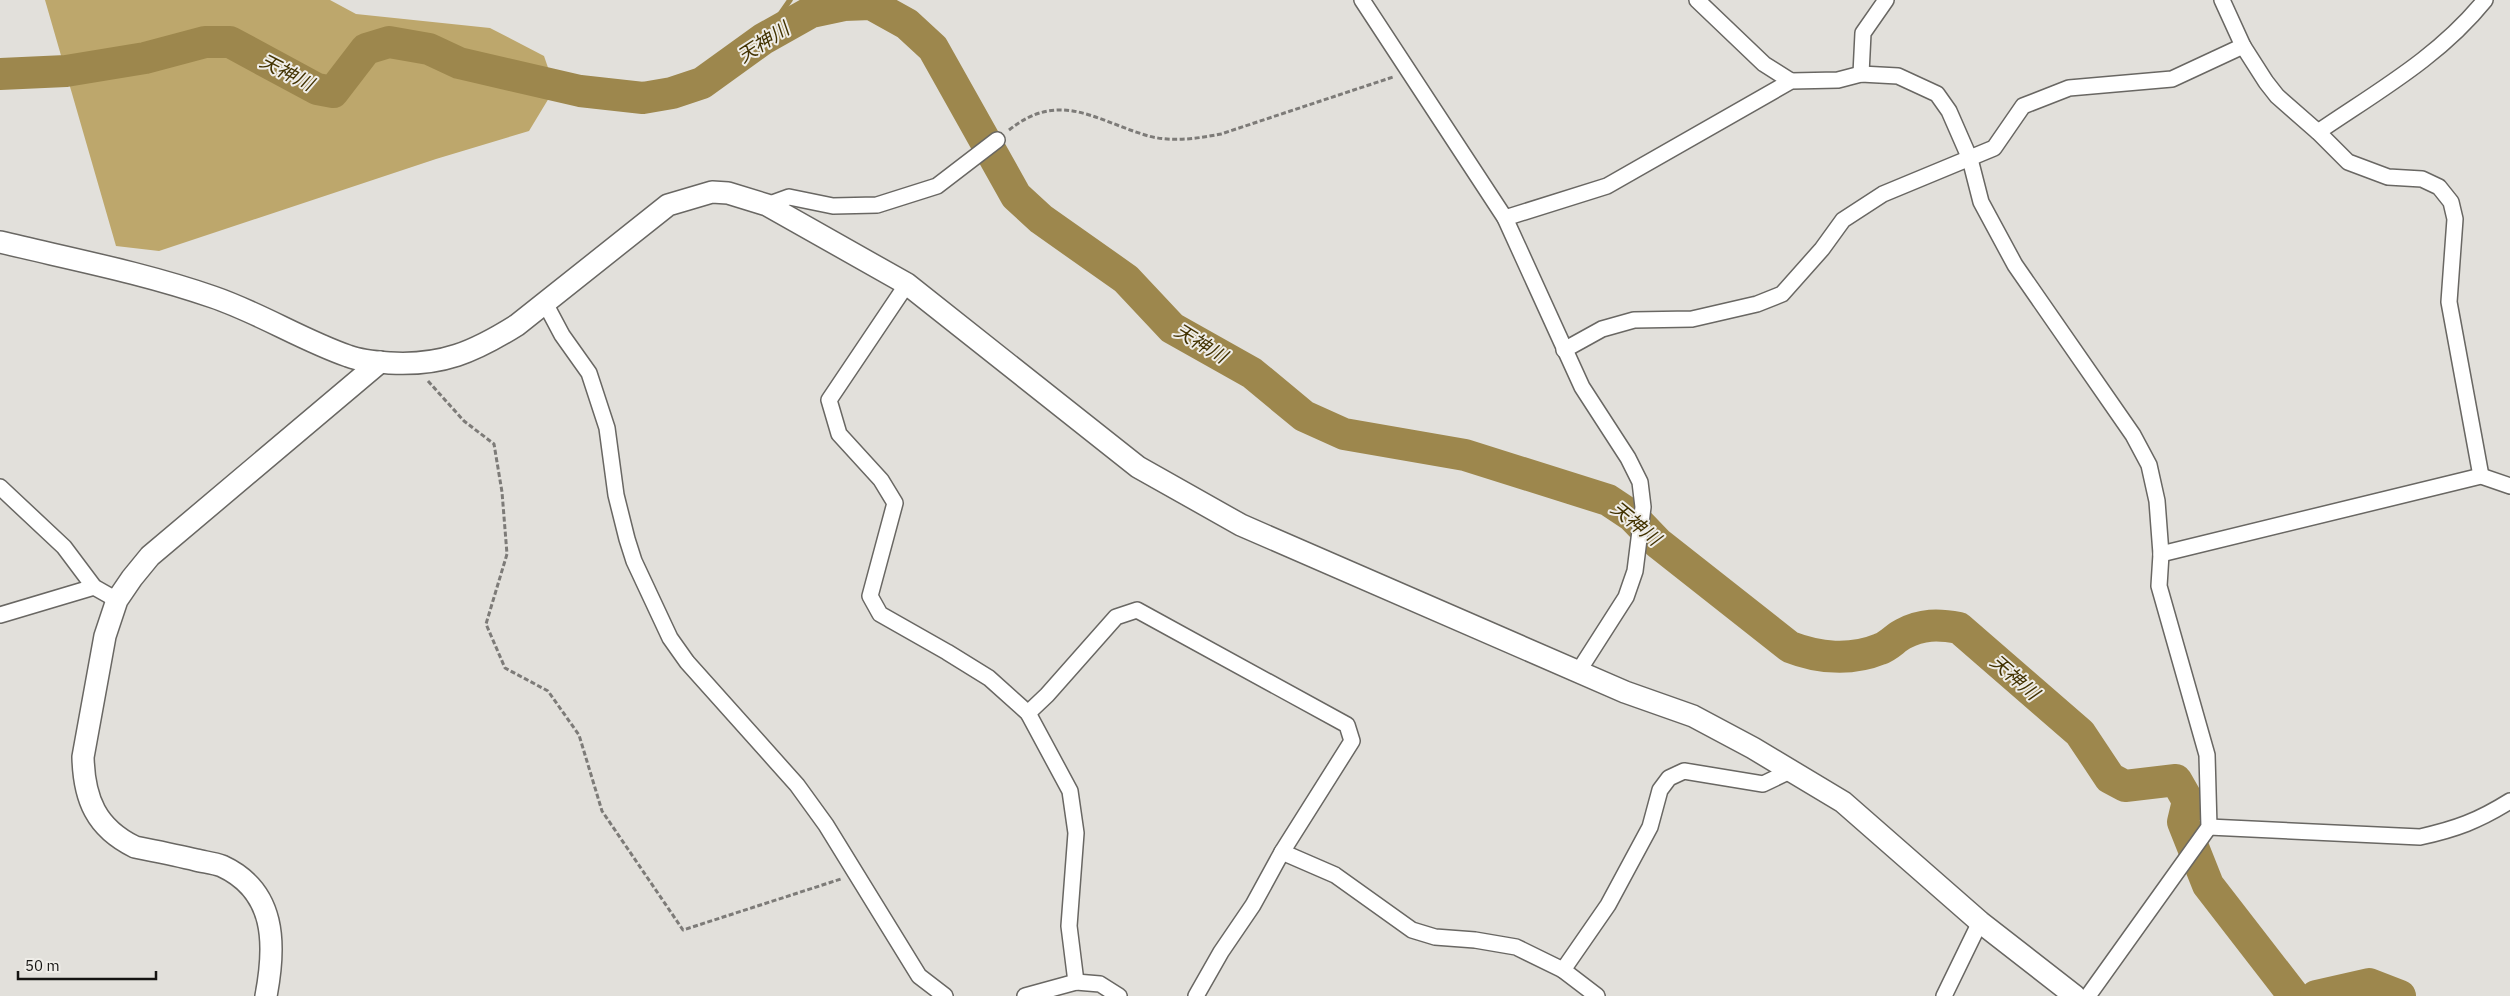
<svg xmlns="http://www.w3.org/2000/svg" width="2510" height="996" viewBox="0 0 2510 996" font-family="'IBM Plex Sans','Noto Sans JP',sans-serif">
	<rect width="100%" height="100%" fill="#e2e0db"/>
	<path fill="#bda76c" d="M45,0H330L356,14L490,28L544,56L555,88L529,131L436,159L159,251L116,246Z"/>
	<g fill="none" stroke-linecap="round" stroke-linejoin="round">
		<path stroke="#9d874d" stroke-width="5.5" d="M763,39L790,0"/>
		<g stroke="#9d874d" stroke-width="32">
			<path d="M0,74L66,71L145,58L205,42H230L317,89L333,92L366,49L389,42L429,49L459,63L580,91L643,98L672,93L702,83L763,39L811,12L844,5L871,4L907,24L933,48L1016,196L1041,219L1126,279L1172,328L1252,373L1304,416L1344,434L1465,455L1608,500L1632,516L1658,543L1790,647C1818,658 1851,661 1880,649C1889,646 1895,638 1903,634C1922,624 1938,624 1959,628L2080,733L2110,778L2125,786L2176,780L2188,801L2183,822L2208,885L2294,996"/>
			<path d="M2316,996L2369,984L2400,996"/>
		</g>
		<g stroke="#696763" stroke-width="18">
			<g id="street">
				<path d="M1362,0L1505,218L1582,387L1628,458L1640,482L1643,507L1635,571L1626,597L1578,672"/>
				<path d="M1697,0L1764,64L1791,81"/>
				<path d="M2222,0L2243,46L2266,82L2277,96L2318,132L2348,162L2388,177L2422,179L2439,187L2451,202L2455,219L2449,302L2481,476"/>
				<path d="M1861,74L1863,33L1886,0"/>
				<path d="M2318,132C2378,91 2439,57 2485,0"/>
				<path d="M767,205L789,197L833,206L877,205L937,186L997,140"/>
				<path d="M1505,218L1607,186L1791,81L1838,80L1861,74L1898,76L1937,94L1949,111L1970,159L1981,202L2015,265L2133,435L2149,465L2157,501L2161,554L2159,586L2207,755L2209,827L2088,996"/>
				<path d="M907,284L829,400L839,434L881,480L895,503L870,596L880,614L947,652L989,678L1028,713L1070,791L1076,833L1069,926L1076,982"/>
				<path d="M545,303L562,335L589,373L607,428L616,495L627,539L634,561L670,638L687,662L797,785L826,825L919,976L945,996"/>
				<path d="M1564,350L1602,329L1634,320L1692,319L1757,304L1782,294L1822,249L1843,220L1883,194L1994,148L2023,106L2069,88L2172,79L2243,46"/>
				<path d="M0,487L64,547L94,587L117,600"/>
				<path d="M2161,554L2481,476L2510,486"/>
				<path d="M0,615L94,587"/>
				<path d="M1028,713L1047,695L1116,617L1137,610L1347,725L1352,741L1282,852L1253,905L1221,952L1196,996"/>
				<path d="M2209,827L2420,837C2456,829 2478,821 2510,801"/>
				<path d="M1282,852L1335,875L1412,930L1435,937L1475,940L1516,947L1563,970L1597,996"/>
				<path d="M1563,970L1608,905L1650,827L1660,790L1669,778L1684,771L1763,784L1790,771"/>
				<path d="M1025,996L1076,982L1100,984L1119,996"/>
				<path d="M1944,996L1980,922"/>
			</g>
		</g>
		<g stroke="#696763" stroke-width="24">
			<g id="secondary">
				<path d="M0,242C71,259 144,273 213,297C260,313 302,340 348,356C361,361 376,362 390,363C442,366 474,352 517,325L668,205L712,192L728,193L767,205L907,284L1138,467L1241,525L1625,692L1693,716L1753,748L1843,802L1980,922L2075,996"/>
				<path d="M266,996C276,944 276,891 222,866C214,863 204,862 196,860C176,855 155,851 135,847C96,828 84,799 83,757L105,636L117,600L132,578L150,556L380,362"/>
			</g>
		</g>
		<g stroke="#7d7b78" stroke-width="3" stroke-dasharray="5 2.5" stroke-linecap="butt">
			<path d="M1009,130C1058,91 1092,118 1142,134C1168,143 1195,139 1221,134L1393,77"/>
			<path d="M428,381L464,421L494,444L502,492L507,554L486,624L505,668L548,691L579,735L602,811L683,930L841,879"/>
		</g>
		<use href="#street" stroke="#fff" stroke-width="15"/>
		<use href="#secondary" stroke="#fff" stroke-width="21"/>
	</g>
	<g text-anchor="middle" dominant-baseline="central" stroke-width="4" stroke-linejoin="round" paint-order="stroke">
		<g font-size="19" font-style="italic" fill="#423200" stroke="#efede8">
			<text transform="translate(763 42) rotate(-33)">天神川</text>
			<text transform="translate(287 72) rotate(27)">天神川</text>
			<text transform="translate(1201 343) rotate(31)">天神川</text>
			<text transform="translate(1636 523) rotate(39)">天神川</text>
			<text transform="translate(2015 677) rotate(41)">天神川</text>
		</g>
	</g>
	<path d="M18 971v8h138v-8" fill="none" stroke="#151412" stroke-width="2.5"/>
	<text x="25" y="971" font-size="15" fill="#151412" stroke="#efede8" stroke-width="4" paint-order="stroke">50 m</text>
</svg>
